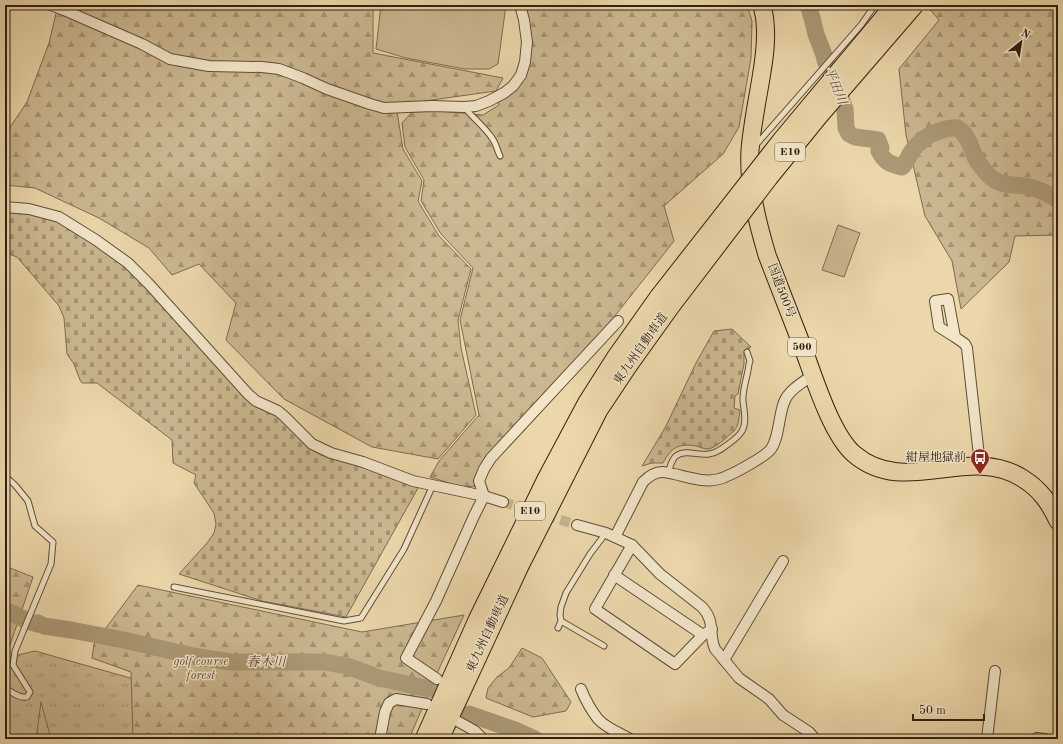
<svg xmlns="http://www.w3.org/2000/svg" width="1063" height="744" viewBox="0 0 1063 744" font-family="'Old Standard TT','Noto Serif JP',serif">
	<defs>
		<pattern id="grass-tufts" width="24" height="20" patternUnits="userSpaceOnUse"><rect width="24" height="20" fill="#cbb890"/><path d="M3 7l-1-3M5 7V3M7 7l1-3M15 17l-1-3M17 17v-4M19 17l1-3" fill="none" stroke="#a59574"/></pattern>
		<pattern id="forest-firs" width="22" height="20" patternUnits="userSpaceOnUse"><rect width="22" height="20" fill="#cbb890"/><path d="M5 1l3.5 6h-7zM16 11l3.5 6h-7z" fill="#a59574"/></pattern>
		<pattern id="cemetery-stones" width="16" height="16" patternUnits="userSpaceOnUse"><rect width="16" height="16" fill="#cbb890"/><path d="M2 7V4a2 2 0 0 1 4 0v3zM10 15v-3a2 2 0 0 1 4 0v3z" fill="#a59574"/></pattern>
	</defs>
	<rect width="100%" height="100%" fill="#ebd7aa"/>
	<filter id="stains"><feTurbulence type="fractalNoise" baseFrequency=".005" numOctaves="4"/><feColorMatrix values="0 0 0 0 .2 0 0 0 0 .09 0 0 0 0 .02 0 0 0 .5 -.17"/></filter>
	<radialGradient id="worn" r=".72"><stop offset=".6" stop-color="#630" stop-opacity="0"/><stop offset="1" stop-color="#630" stop-opacity=".3"/></radialGradient>
	<path fill="url(#grass-tufts)" stroke="#7c6c51" d="M35,651L162,687L158,739H5V655L10,657Z"/>
	<g fill="url(#forest-firs)" stroke="#7c6c51">
		<path d="M58,5H373V53L503,78L496,91L513,90L523,75L524,5H747L752,21L751,58L739,127L723,154L664,206L674,241L614,317L498,455L488,471L475,486L465,487L456,486L446,482L430,477L439,461L479,415L460,320L473,268L441,234L421,201L424,180L405,147L402,123L412,112L440,111L483,115L499,105L496,91L396,105L403,149L422,181L418,201L439,236L471,269L458,320L461,348L476,415L438,459L372,447L284,399L226,340L236,303L199,264L172,275L149,248L99,218L35,188L5,185V135L27,102L49,43Z"/>
		<path d="M926,5H1058V235L1015,236L1009,262L961,309L952,261L925,216L906,135L899,69L939,20Z"/>
		<path d="M5,566L33,577L8,651H5Z"/>
		<path d="M138,585L362,632L464,615L439,669L409,739H133L131,672L92,658L94,644Z"/>
		<path d="M522,648L542,658L571,702L566,711L533,717L486,698L488,688L497,677L509,668Z"/>
		<path d="M41,702L51,739H36Z"/>
	</g>
	<g fill="url(#cemetery-stones)" stroke="#7c6c51">
		<path d="M5,211L32,214L59,222L72,229L109,255L127,269L286,423L306,446L321,455L367,467L418,488L346,617L262,601L179,574L207,543L214,533L216,524L214,513L194,483L196,475L173,463L172,440L97,383H82L80,380L74,364L67,354L64,318L59,306L17,257L9,254L5,255Z"/>
		<path d="M732,329L751,347L744,352V364L738,394L735,396L734,408L740,410C739,418 739,425 734,431C728,436 716,448 708,449C704,449 700,447 696,446C678,443 671,448 663,463H652L642,466L665,428L696,363L714,331Z"/>
	</g>
	<g fill="#cbb890" stroke="#7c6c51">
		<path d="M381,5H506L498,64L489,69H465L406,58L376,49Z"/>
		<path d="M838,225L860,233L844,277L822,270Z"/>
	</g>
	<g fill="none" stroke-linecap="round" stroke-linejoin="round">
		<g stroke="#ab9976" stroke-width="17">
			<path d="M808,5L812,18L816,34L824,55L825,60L836,85L845,109L846,128L849,134L855,137L878,140L881,148L879,151C885,163 891,164 902,167C906,163 908,158 910,154C917,143 927,135 939,131C946,129 951,127 957,128C968,133 971,149 976,159C980,165 986,174 992,178C1002,187 1018,184 1030,187C1039,189 1050,195 1058,200"/>
			<path d="M5,610L28,621L37,624L38,623L44,626L71,630L124,640L193,656L230,662H324L347,666L379,678L434,690"/>
			<path d="M469,714L515,730L535,739"/>
		</g>
		<path stroke="#c5b38c" stroke-width="10" stroke-dasharray="10 5" stroke-linecap="butt" d="M503,502L577,525"/>
		<g stroke="#5d4e38" stroke-width="7">
			<g id="lane">
				<path d="M464,107C473,118 484,126 492,138C496,143 497,150 500,156"/>
				<path d="M755,146L861,25L875,5"/>
				<path d="M668,473C670,468 671,460 676,456C686,449 699,456 709,454C718,453 724,447 731,442C735,439 739,436 742,431C747,422 744,411 743,401C742,389 748,376 749,364L750,361L747,352"/>
				<path d="M5,476L15,485L28,501L35,526L53,542L51,564L15,651L13,665L30,692L27,697C20,699 11,692 5,688"/>
				<path d="M174,587L344,621L361,618L404,549L433,485"/>
				<path d="M561,621L604,646"/>
				<path d="M558,628L561,621L560,615L561,607L566,593L590,554L606,533"/>
			</g>
		</g>
		<g stroke="#5d4e38" stroke-width="12">
			<g id="street">
				<path d="M51,5L64,10L142,44L170,59L209,66L262,67L279,69L303,78L327,89L370,104L384,108L432,106L464,107L476,106L489,101L504,93L513,86L521,75L525,62L527,42L524,20L520,5"/>
				<path d="M5,207L29,209L59,217L96,240L128,263L149,284L248,394L256,401L278,411L284,416L312,444L331,453L363,462L413,481L484,496L503,502"/>
				<path d="M955,337L939,327L935,301L948,299L955,337L965,344L967,348L980,465"/>
				<path d="M577,525L606,533L632,545L660,574L702,607C716,622 708,633 715,649L739,678L769,699L783,715L809,732L815,739"/>
				<path d="M615,537L643,482C648,477 655,472 662,472C666,472 670,473 674,474C692,478 710,485 727,476C737,472 766,456 771,449C781,435 778,405 789,394C795,386 805,381 813,375"/>
				<path d="M632,545L595,609L675,664L703,635L712,629"/>
				<path d="M614,575L703,635"/>
				<path d="M724,660L783,561"/>
				<path d="M437,679L406,658L436,601L474,516L484,496L479,481L484,469L491,458L618,321"/>
				<path d="M581,689C585,699 591,710 598,719C606,728 620,733 630,739"/>
				<path d="M459,722L475,731L483,739"/>
				<path d="M1037,738L1045,739"/>
				<path d="M380,739L385,712L389,703L396,699L427,704"/>
				<path d="M987,739L995,671"/>
			</g>
		</g>
		<g stroke="#2e2112" stroke-width="19">
			<g id="highway">
				<path d="M762,5C763,11 765,17 765,23C767,41 764,60 761,78C757,102 752,126 750,150C748,186 757,221 767,255C779,286 791,317 803,348C814,377 831,434 854,454C905,498 968,444 1022,478C1040,489 1049,502 1058,521"/>
				<path d="M424,739L477,620L546,479L587,402L615,358L659,296"/>
				<path d="M440,739L520,566L599,410L629,365L672,305"/>
			</g>
		</g>
		<use href="#lane" stroke="#f2e5c8" stroke-width="5"/>
		<use href="#street" stroke="#f2e5c8" stroke-width="10"/>
		<use href="#highway" stroke="#ebd7aa" stroke-width="17"/>
		<g stroke="#2e2112" stroke-width="19" stroke-linecap="butt">
			<g id="highway-bridge">
				<path d="M659,296L782,139L894,5"/>
				<path d="M672,305L769,178L821,114L915,5"/>
			</g>
		</g>
		<use href="#highway-bridge" stroke="#ebd7aa" stroke-width="17"/>
	</g>
	<defs>
		<g id="bus-pin" transform="scale(1)"><path d="M0 17L-7.5 6A9.5 9.5 0 1 1 7.5 6Z" fill="#8f2418" stroke="#f2e5c8"/><path d="M-5-6H5V4H4V6H2V4H-2V6H-4V4H-5ZM-3.5-4V0h7V-4ZM-3.5 1.2v1.5H-2V1.2ZM2 1.2v1.5H3.5V1.2Z" fill="#fff"/></g>
	</defs>
	<g fill-rule="evenodd">
		<use href="#bus-pin" x="980" y="458"/>
	</g>
	<g text-anchor="middle" dominant-baseline="central" stroke-width="3" stroke-linejoin="round" paint-order="stroke">
		<g fill="#f2e5c8" stroke="#695c49" stroke-width="1">
			<rect x="775" y="143" width="30" height="18" rx="3"/>
			<rect x="788" y="338" width="28" height="18" rx="3"/>
			<rect x="515" y="502" width="30" height="18" rx="3"/>
		</g>
		<g font-size="11" font-weight="bold" fill="#2e2112">
			<text x="790" y="152">E10</text>
			<text x="802" y="347">500</text>
			<text x="530" y="511">E10</text>
		</g>
		<g font-size="12" fill="#2e2112" stroke="#f2e5c8">
			<text transform="translate(781 291) rotate(69)">国道500号</text>
			<text transform="translate(641 349) rotate(-55)">東九州自動車道</text>
			<text transform="translate(488 634) rotate(-65)">東九州自動車道</text>
		</g>
		<g font-size="12" fill="#2e2112" stroke="#f2e5c8" text-anchor="end">
			<text x="966" y="458">紺屋地獄前</text>
		</g>
		<g font-size="12" font-style="italic" fill="#554732" stroke="#f2e5c8">
			<text x="201" y="662">golf course<tspan x="201" dy="14">forest</tspan></text>
		</g>
		<g font-size="13" font-style="italic" fill="#5a4b35" stroke="#f2e5c8">
			<text transform="translate(835 86) rotate(68)">平田川</text>
			<text x="266" y="662">春木川</text>
		</g>
	</g>
	<rect width="1063" height="744" fill="none" stroke="#ebd7aa" stroke-width="20"/>
	<rect x="6" y="6" width="1051" height="732" fill="none" stroke="#2e2112" stroke-width="2"/>
	<rect x="10" y="10" width="1043" height="724" fill="none" stroke="#2e2112"/>
	<g transform="translate(1021 42) rotate(30)" stroke="#f2e5c8" stroke-width="3" paint-order="stroke">
	<path d="M0-3L7 15L0 10L-7 15Z" fill="#2e2112"/>
	<text y="-6" font-size="11" font-weight="bold" text-anchor="middle" fill="#2e2112">N</text>
	</g>
	<path d="M913 714v6h71v-6" fill="none" stroke="#2e2112" stroke-width="2"/>
	<text x="919" y="714" font-size="12" fill="#2e2112" stroke="#f2e5c8" stroke-width="3" paint-order="stroke">50 m</text>
	<rect width="100%" height="100%" filter="url(#stains)"/>
	<rect width="100%" height="100%" fill="url(#worn)"/>
</svg>
